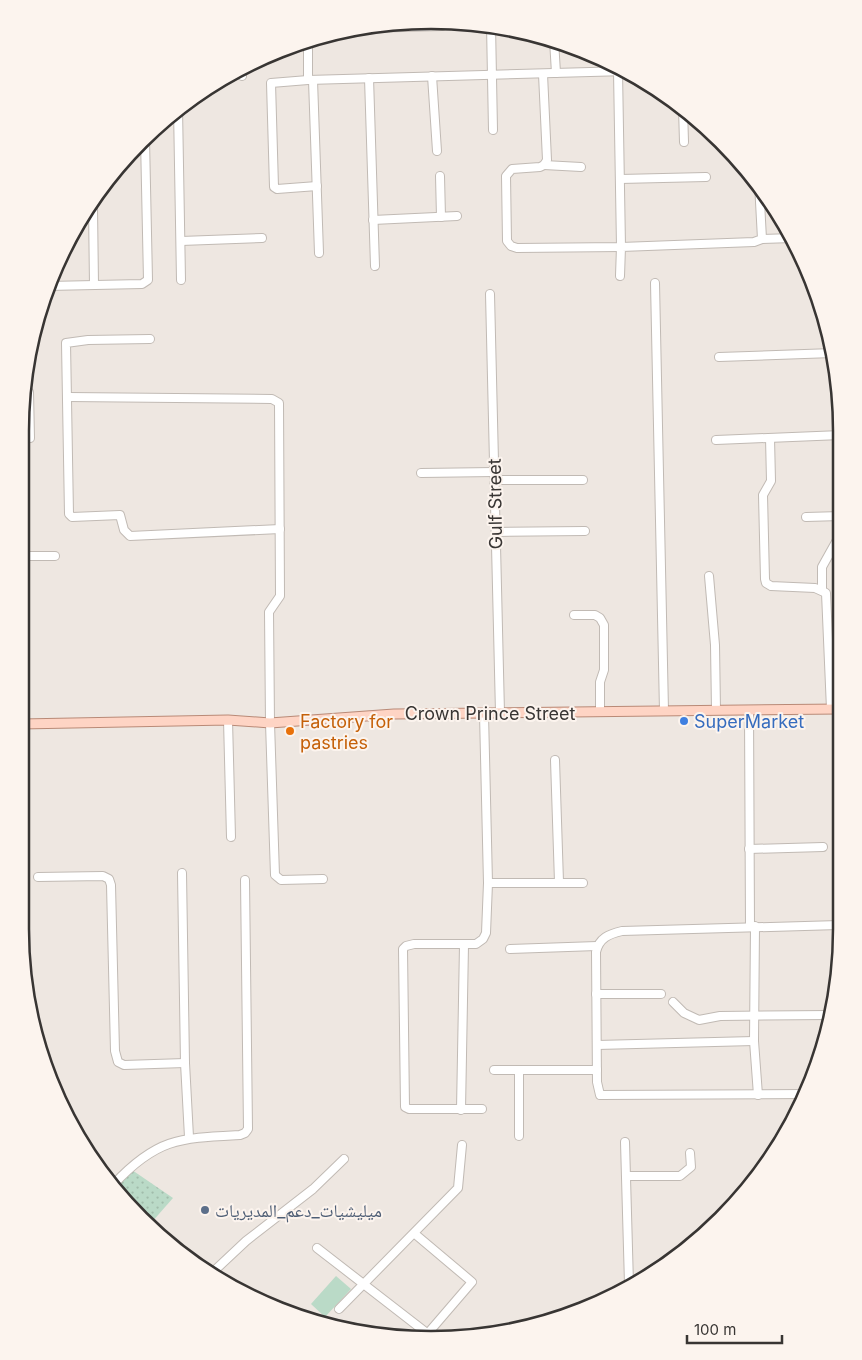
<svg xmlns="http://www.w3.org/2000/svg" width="862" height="1360" viewBox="0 0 862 1360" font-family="Inter,'Noto Naskh Arabic',sans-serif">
	<defs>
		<pattern id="park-dots" width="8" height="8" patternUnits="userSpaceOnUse" patternTransform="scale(1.25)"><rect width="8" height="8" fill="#badac7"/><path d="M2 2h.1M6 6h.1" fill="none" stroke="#a1bcab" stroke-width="1.8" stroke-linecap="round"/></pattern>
	</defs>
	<rect width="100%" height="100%" fill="#eee7e1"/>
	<path fill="#badac7" d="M336,1276L351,1289L325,1317L311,1304Z"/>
	<path fill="url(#park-dots)" d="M132,1170L173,1198L151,1223L117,1187Z"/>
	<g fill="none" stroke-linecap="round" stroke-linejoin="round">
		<g stroke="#c1bab4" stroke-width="10">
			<g id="minor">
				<path d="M491,25L493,130"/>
				<path d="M364,28L442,26L448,22"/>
				<path d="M308,40V80"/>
				<path d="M554,40L556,73"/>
				<path d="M242,67V76"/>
				<path d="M543,74L547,160L544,165L540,167L512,169L506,176L507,241L511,246L517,248L621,247L618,71"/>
				<path d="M432,76L437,151"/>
				<path d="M369,78L375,266"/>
				<path d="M313,80L319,253"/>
				<path d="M178,108L181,280"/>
				<path d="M683,108L684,142"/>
				<path d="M544,165L581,167"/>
				<path d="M440,176L441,217"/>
				<path d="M620,179L706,177"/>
				<path d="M317,186L277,189L274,187L271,83L308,80L627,71"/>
				<path d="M93,207L94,285"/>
				<path d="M373,220L457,216"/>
				<path d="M762,239L793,238"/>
				<path d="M181,241L262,238"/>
				<path d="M620,276L621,247L754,242L762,239L759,183"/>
				<path d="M655,283L664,711"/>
				<path d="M48,286L142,284L148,280L145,139"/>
				<path d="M490,294L500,713"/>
				<path d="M150,339L88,340L66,343L69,514L72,517L120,515L124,530L130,536L280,529"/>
				<path d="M719,357L833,353"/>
				<path d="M23,386L29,392L30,438"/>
				<path d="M68,397L272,399L279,403L280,596L269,612L270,723L275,875L281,880L323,879"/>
				<path d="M770,438L771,481L763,495L765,579L766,583L771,586L815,588L826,593L831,709"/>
				<path d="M716,440L841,435"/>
				<path d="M25,466V556"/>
				<path d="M421,473L494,472"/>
				<path d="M494,480H583"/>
				<path d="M806,517L841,516"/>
				<path d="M496,532L585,531"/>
				<path d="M22,556H55"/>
				<path d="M709,576L715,645L716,710"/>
				<path d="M822,590V567L841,533"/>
				<path d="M574,615H595L600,618L604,625V670L600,682V712"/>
				<path d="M749,710L750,926"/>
				<path d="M228,720L231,837"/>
				<path d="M555,760L559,882"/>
				<path d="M749,849L823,847"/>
				<path d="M182,873L185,1063L189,1137"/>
				<path d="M38,877L103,876L109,879L111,885L115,1051L118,1062L124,1065L185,1063"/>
				<path d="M488,883H583"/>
				<path d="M755,926L754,1041L758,1095"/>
				<path d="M510,949L597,946"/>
				<path d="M596,994H661"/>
				<path d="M673,1002L684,1013L699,1020L720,1016L830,1015"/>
				<path d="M597,1045L754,1041"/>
				<path d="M494,1070H597"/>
				<path d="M806,1094L600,1095L597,1082L596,952C599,938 609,934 622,931L839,925"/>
				<path d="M482,1109H409L405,1107L403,949L406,946L414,944H476L483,939L486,933L488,883L484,714"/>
				<path d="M461,1110L464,945"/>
				<path d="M519,1136V1070"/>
				<path d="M625,1142L629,1284"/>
				<path d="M626,1176H680L691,1167L690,1153"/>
				<path d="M114,1184C157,1138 180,1138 240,1135L245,1133L248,1129L245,880"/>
				<path d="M415,1234L472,1282L423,1339"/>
				<path d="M317,1248L428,1334"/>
				<path d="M213,1272L246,1241L313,1189L344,1159"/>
				<path d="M339,1309L458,1188L462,1145"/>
			</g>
		</g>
		<g stroke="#b98a77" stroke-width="11">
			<path id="major" d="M21,724L228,720L270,723L394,714L840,709"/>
		</g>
		<use href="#minor" stroke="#fff" stroke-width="8"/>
		<use href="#major" stroke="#fed4c4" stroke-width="9"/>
	</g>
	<circle fill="#3f7fe0" stroke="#fcf4ee" stroke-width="2" cx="684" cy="721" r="5"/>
	<circle fill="#e8710a" stroke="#fcf4ee" stroke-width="2" cx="290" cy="731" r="5"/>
	<circle fill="#5c6f8a" stroke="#fcf4ee" stroke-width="2" cx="205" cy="1210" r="5"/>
	<g text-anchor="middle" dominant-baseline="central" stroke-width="4" stroke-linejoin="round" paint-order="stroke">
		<g font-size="18" fill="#383533" stroke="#fcf4ee">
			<text transform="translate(495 504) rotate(-91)">Gulf Street</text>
			<text x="490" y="713">Crown Prince Street</text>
		</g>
		<g font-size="18" fill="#c56008" stroke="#fcf4ee" text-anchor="start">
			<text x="300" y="721">Factory for<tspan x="300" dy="21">pastries</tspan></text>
		</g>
		<g font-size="18" fill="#366cbe" stroke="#fcf4ee" text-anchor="start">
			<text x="694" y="721">SuperMarket</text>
		</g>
		<g font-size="18" fill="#4e5e75" stroke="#fcf4ee" text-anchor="start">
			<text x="215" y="1210">ميليشيات_دعم_المديريات</text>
		</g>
	</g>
	<path d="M0 0H862V1360H0ZM431 29H431A402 402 0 0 1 833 431V929A402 402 0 0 1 431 1331H431A402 402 0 0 1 29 929V431A402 402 0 0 1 431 29Z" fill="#fcf4ee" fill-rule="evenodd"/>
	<path fill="none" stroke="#383533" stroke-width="2.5" d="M431 29H431A402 402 0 0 1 833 431V929A402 402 0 0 1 431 1331H431A402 402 0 0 1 29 929V431A402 402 0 0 1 431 29Z"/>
	<path d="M687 1335v8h95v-8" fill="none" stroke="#383533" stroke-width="2.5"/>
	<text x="694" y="1335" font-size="15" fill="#383533" stroke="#fcf4ee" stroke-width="4" paint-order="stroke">100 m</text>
</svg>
